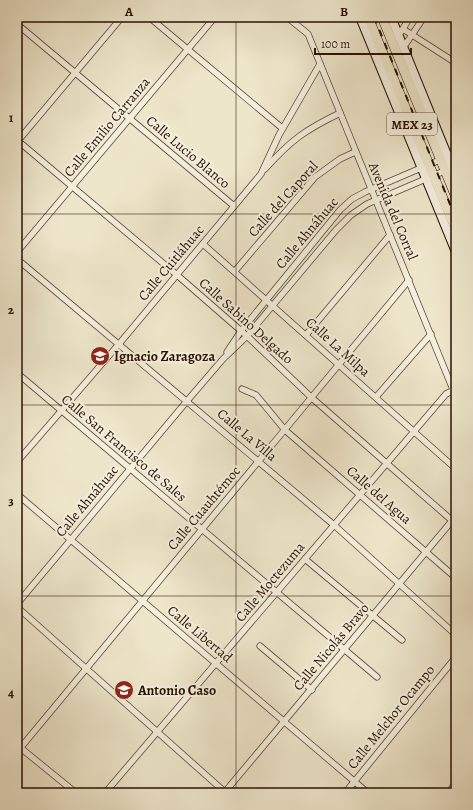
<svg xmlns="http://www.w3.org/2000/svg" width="473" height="810" viewBox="0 0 473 810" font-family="Alegreya,serif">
	<rect width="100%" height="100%" fill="#eee6cb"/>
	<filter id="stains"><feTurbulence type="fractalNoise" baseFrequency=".005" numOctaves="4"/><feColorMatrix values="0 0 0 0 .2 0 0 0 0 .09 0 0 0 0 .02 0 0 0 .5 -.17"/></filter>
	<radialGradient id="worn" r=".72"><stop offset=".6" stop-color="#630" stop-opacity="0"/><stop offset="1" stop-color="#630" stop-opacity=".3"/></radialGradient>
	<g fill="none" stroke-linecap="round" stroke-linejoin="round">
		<g stroke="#594634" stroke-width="7">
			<g id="minor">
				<path d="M149,17L282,128"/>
				<path d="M287,17L308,34L456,397"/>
				<path d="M17,24L234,206"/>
				<path d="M403,29L456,63"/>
				<path d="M401,32L410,17"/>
				<path d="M403,48L424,17"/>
				<path d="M17,140L177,275L247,336L312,398L456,524"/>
				<path d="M17,142L122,17"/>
				<path d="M265,169C291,140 305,130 340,113"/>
				<path d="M203,244L456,469"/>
				<path d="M17,252L215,17"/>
				<path d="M17,259L334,525L456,635"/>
				<path d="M235,271L315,177L340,159L355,152"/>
				<path d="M306,335L390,235"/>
				<path d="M227,352L241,331L340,210L352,199L365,192L456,153"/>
				<path d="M17,373L377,677"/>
				<path d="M242,389L256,395L285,430L456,578"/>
				<path d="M376,397L431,334"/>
				<path d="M17,462L119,344L261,174L279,135L320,64"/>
				<path d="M17,494L368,793"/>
				<path d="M305,559L402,640"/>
				<path d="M17,604L187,401L223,359L247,336L336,230L351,215L367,204L456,166"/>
				<path d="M17,607L226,793"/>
				<path d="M260,646L312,690"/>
				<path d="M17,745L76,793"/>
				<path d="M17,752L409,280"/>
				<path d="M105,793L446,394L456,389"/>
				<path d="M224,793L456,516"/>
				<path d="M345,793L456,657"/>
				<path d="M448,793L456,783"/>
			</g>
		</g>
		<g stroke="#271101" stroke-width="10">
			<g id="secondary">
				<path d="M360,17L456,252"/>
				<path d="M391,17L456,177"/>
			</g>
		</g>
		<g stroke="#271101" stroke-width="10">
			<g id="primary">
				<path d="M368,17L456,230"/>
				<path d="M382,17L456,197"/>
			</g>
		</g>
		<use href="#minor" stroke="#f4efdd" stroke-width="5.5"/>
		<use href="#secondary" stroke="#f4efdd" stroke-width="8"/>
		<use href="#primary" stroke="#eee6cb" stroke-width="9"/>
		<path stroke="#271101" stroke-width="2" stroke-dasharray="7 7" stroke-linecap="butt" d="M374,17L456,219"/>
	</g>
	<path fill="none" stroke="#271101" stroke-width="1" stroke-opacity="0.55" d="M236,17V793M17,214H456M17,405H456M17,596H456"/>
	<defs>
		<g id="school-disc" transform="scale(1)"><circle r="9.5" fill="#8f2418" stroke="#f4efdd"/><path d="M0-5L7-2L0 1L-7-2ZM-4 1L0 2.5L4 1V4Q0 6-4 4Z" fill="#fff"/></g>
	</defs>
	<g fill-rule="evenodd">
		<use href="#school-disc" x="100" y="356"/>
		<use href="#school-disc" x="124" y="690"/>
	</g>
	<g text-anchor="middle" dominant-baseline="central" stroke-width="4" stroke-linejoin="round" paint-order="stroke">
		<rect fill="#f4efdd" stroke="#645443" stroke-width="1" x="387" y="113" width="50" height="22" rx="3"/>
		<g font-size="13" font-weight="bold" fill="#271101">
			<text x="412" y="124">MEX 23</text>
		</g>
		<g font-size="14" fill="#271101" stroke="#f4efdd">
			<text transform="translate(107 127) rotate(-50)">Calle Emilio Carranza</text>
			<text transform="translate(188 152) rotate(40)">Calle Lucio Blanco</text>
			<text transform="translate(283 199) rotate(-48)">Calle del Caporal</text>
			<text transform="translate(393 211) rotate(67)">Avenida del Corral</text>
			<text transform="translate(307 233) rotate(-50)">Calle Ahnáhuac</text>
			<text transform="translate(171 263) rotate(-50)">Calle Cuitláhuac</text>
			<text transform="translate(246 321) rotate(42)">Calle Sabino Delgado</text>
			<text transform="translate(338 347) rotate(42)">Calle La Milpa</text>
			<text transform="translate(247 435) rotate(40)">Calle La Villa</text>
			<text transform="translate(124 448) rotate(40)">Calle San Francisco de Sales</text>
			<text transform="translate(379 495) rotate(41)">Calle del Agua</text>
			<text transform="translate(87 501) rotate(-50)">Calle Ahnáhuac</text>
			<text transform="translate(204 508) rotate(-50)">Calle Cuauhtémoc</text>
			<text transform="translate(270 582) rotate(-50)">Calle Moctezuma</text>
			<text transform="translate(200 634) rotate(40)">Calle Libertad</text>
			<text transform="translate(331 647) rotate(-50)">Calle Nicolás Bravo</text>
			<text transform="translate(391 717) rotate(-51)">Calle Melchor Ocampo</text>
		</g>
		<g font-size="14" font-weight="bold" fill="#271101" stroke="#f4efdd" text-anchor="start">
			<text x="114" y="356">Ignacio Zaragoza</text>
			<text x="138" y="690">Antonio Caso</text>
		</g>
	</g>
	<rect width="473" height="810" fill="none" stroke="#eee6cb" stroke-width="44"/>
	<path d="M315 48v6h96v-6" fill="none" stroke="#271101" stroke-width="2"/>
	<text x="321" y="48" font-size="12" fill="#271101" stroke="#f4efdd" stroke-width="3" paint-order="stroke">100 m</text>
	<rect x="22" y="22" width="429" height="766" fill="none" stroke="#271101" stroke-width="1.5"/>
	<g font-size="13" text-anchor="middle" font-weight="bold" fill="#271101">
		<text x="129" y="16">A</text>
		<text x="344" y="16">B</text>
		<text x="11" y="122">1</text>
		<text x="11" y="314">2</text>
		<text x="11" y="505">3</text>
		<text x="11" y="697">4</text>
	</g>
	<rect width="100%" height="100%" filter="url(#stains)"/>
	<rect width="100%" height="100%" fill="url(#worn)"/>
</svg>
